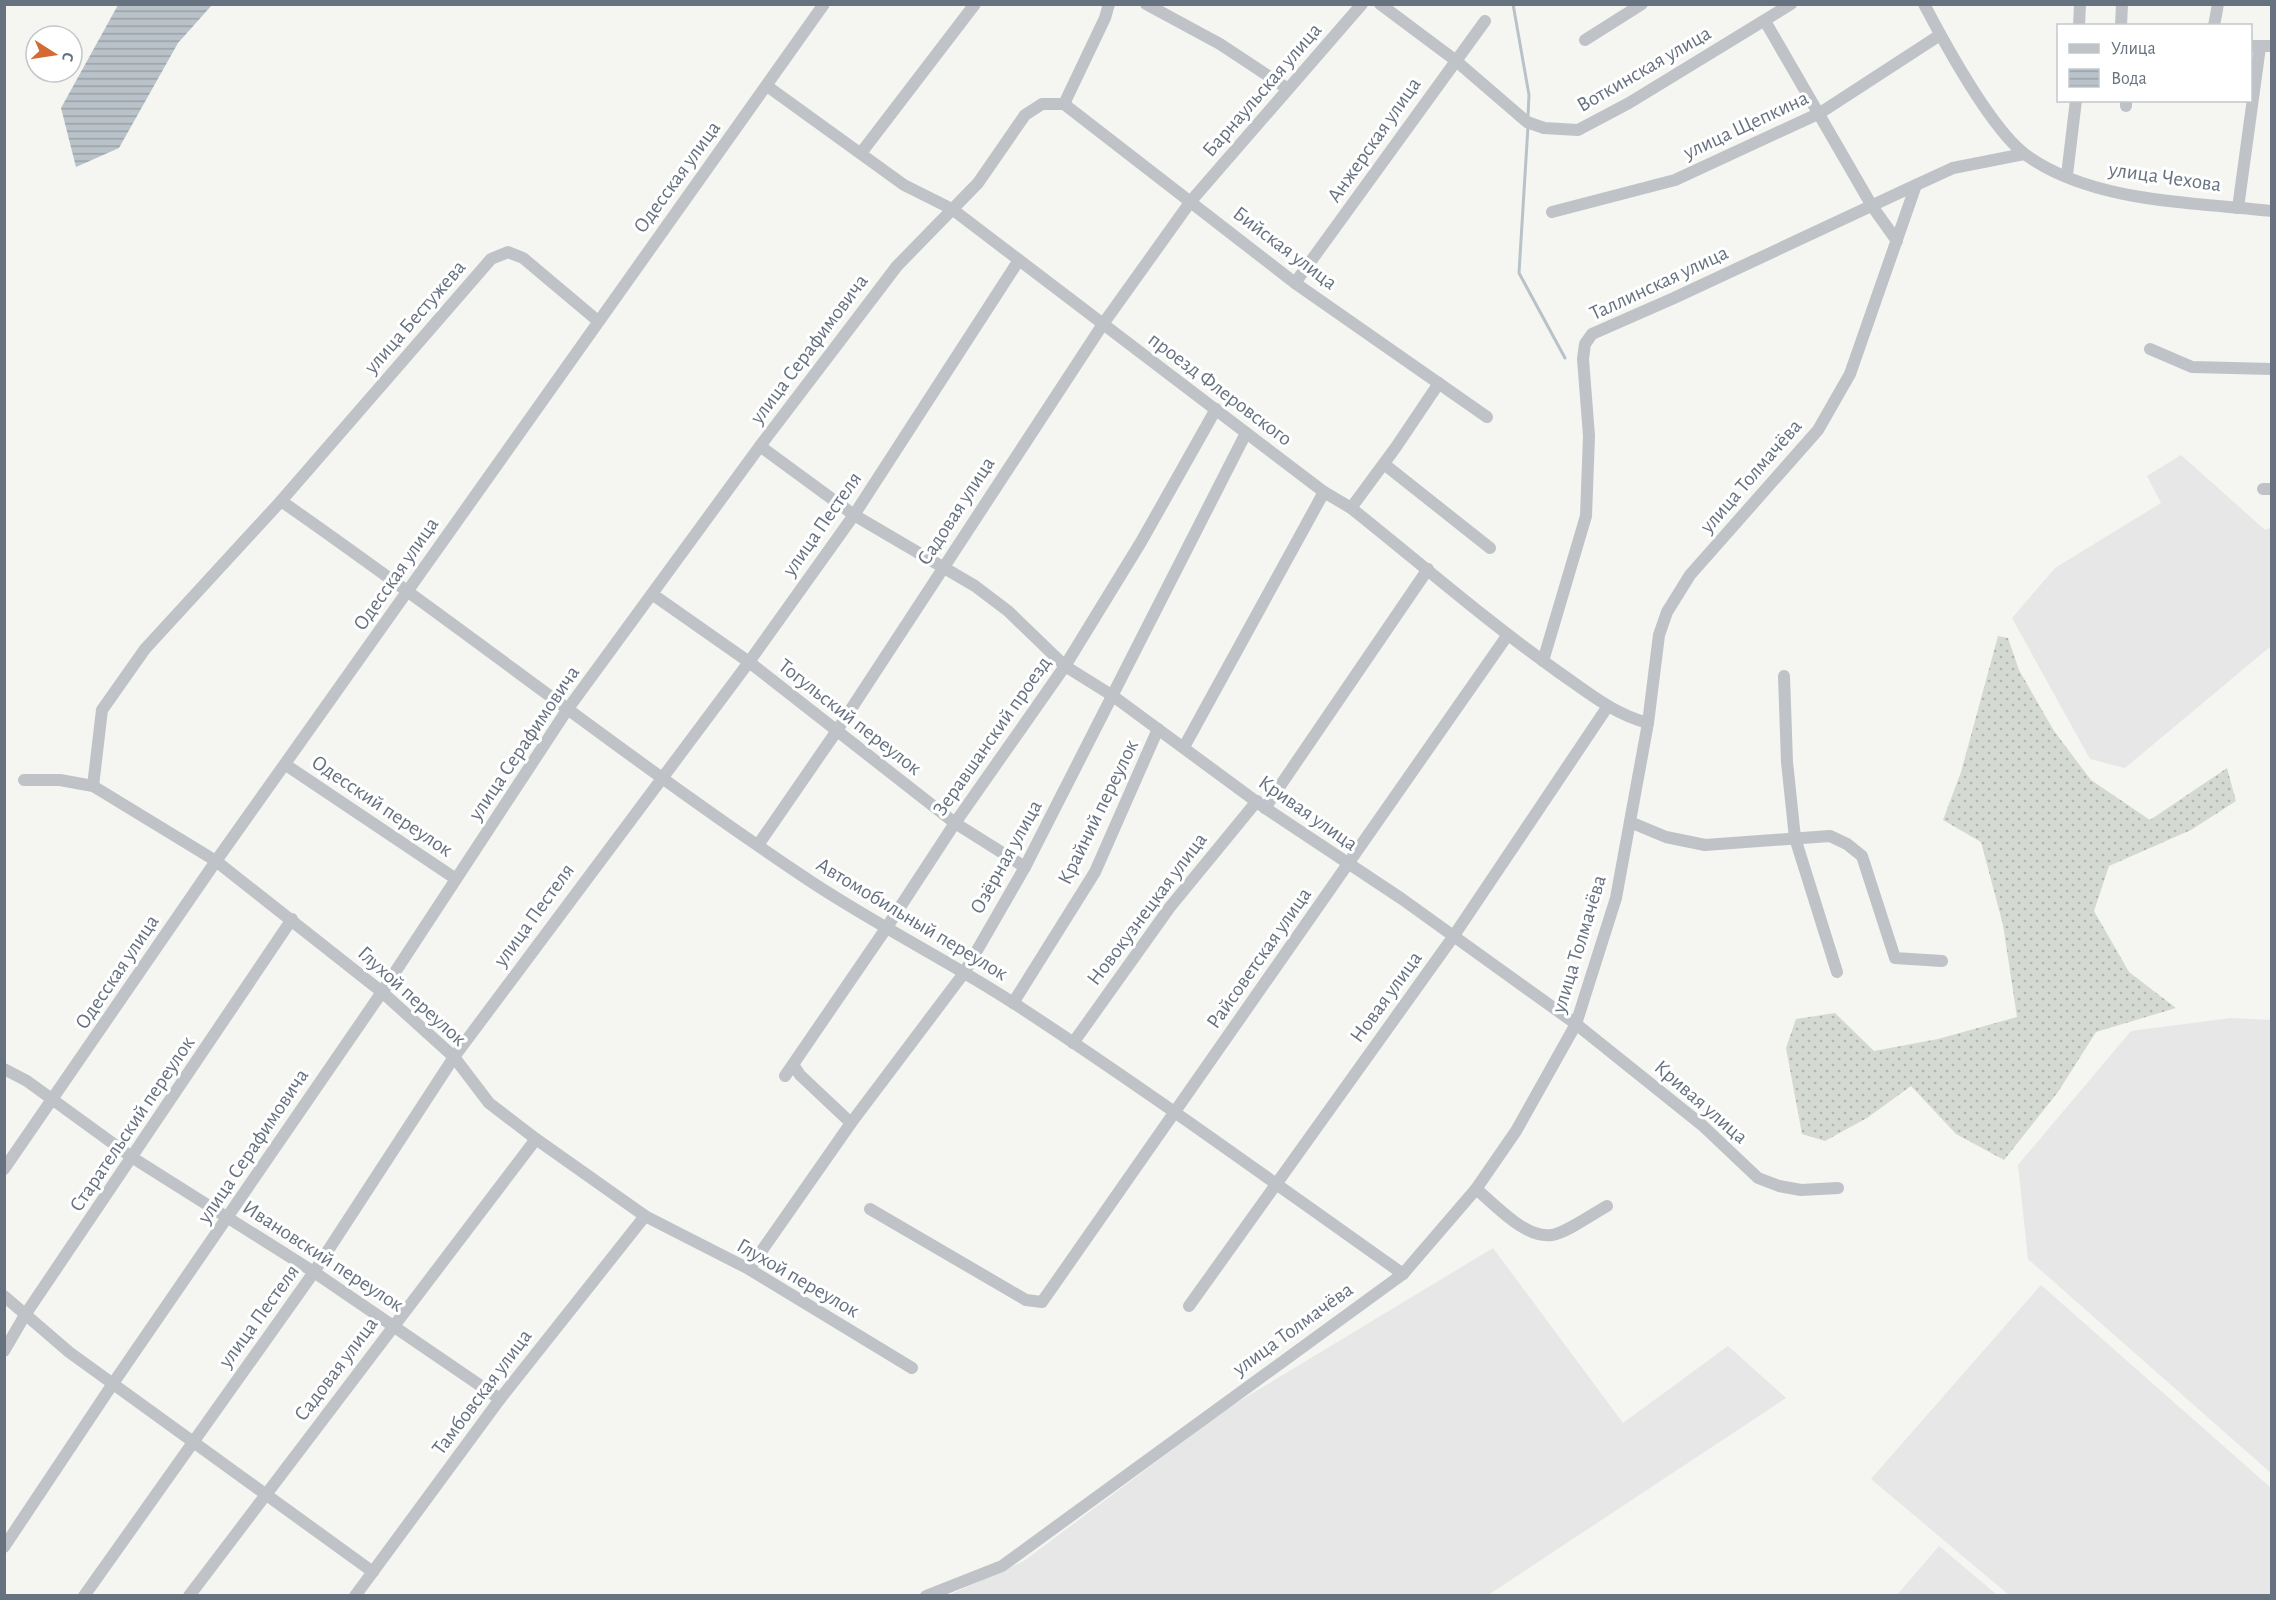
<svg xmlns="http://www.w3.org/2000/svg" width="2276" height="1600" viewBox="0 0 2276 1600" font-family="'Alegreya Sans',sans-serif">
	<defs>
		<pattern id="grass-dots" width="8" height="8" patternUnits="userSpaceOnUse" patternTransform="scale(1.5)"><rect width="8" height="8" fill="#d4dad2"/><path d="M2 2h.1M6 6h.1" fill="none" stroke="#b0b5b0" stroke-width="1.8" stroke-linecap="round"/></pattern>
		<pattern id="water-rules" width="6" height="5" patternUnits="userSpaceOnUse" patternTransform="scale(1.5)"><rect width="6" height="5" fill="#b9c2c8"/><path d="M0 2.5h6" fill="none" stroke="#9aa2a8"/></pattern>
	</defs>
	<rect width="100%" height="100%" fill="#f5f5f2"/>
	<g fill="#e6e7e6">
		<path d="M2181,455L2265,530L2271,528V646L2125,768L2090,759L2012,618L2055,568L2161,503L2147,476Z"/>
		<path d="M2231,1018L2271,1020V1473L2028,1259L2018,1165L2131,1031Z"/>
		<path d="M1493,1248L1623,1423L1728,1346L1786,1398L1488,1595L947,1596L1024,1561L1228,1408Z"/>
		<path d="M2041,1285L2271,1488V1595H2009L1871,1479Z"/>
		<path d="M1939,1546L1997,1595H1897Z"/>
	</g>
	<path fill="url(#grass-dots)" d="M1998,636L2008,638L2019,670L2054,731L2091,780L2150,820L2227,768L2236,801L2191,830L2109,866L2094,911L2129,972L2176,1008L2096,1032L2058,1092L2004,1160L1956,1134L1911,1086L1867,1118L1825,1141L1802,1134L1786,1048L1796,1019L1835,1013L1874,1051L1938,1039L2017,1017L2003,925L1981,842L1943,820L1961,772Z"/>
	<path fill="url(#water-rules)" d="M118,5H212L178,43L119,148L76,167L61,108Z"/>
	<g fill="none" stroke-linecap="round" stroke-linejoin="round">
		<g stroke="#b9c2c8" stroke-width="3">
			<path d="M1513,4L1529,95L1528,116"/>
			<path d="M1528,126L1519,273L1565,358"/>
		</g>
		<g stroke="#bfc2c6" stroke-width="12">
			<path d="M1146,4L1220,44L1288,89"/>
			<path d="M1380,4L1455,60L1527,122L1544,128L1578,130L1629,103L1791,4"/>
			<path d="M1924,4C1945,44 1991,129 2026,155C2093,203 2192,202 2272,211"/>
			<path d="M1765,21L1872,206L1897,241"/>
			<path d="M2079,26L2080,4"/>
			<path d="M2121,26L2122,4"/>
			<path d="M2214,26L2218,4"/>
			<path d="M1585,40L1642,4"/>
			<path d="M2250,46H2272"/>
			<path d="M767,86L904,185L952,209L1324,492L1351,508C1419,562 1485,620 1557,671C1586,691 1613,714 1648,723"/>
			<path d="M2126,100V106"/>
			<path d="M1064,104L1295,283L1487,417"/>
			<path d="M861,153L975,4"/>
			<path d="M2067,175L2076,100"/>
			<path d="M2238,208L2260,47"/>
			<path d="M1552,212L1675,180L1820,113L1940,35"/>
			<path d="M1295,283L1485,21"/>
			<path d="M598,321L523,258L508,252L491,259L281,501C457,623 625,757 804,877C872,923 946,959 1015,1004C1147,1090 1274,1183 1403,1274"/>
			<path d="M2150,349L2192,367L2272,369"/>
			<path d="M760,446L854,515L975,586L1008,611L1065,666L1113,696L1265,808L1402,899L1576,1024L1702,1125L1758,1178L1779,1186L1801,1190L1838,1188"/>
			<path d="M1384,464L1490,548"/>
			<path d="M2263,489H2272"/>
			<path d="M1351,508L1396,447L1439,383"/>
			<path d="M652,594L749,662L955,823L1025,867"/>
			<path d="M1543,661L1586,516L1589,436L1583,359L1585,344L1592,334L1674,298L1916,185"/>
			<path d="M1784,676L1787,762L1795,838L1837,972"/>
			<path d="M1184,747L1324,492"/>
			<path d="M286,765L456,879"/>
			<path d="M24,780H60L93,786L216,861L382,992L454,1057L489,1103L536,1139L645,1216L749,1269L912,1368"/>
			<path d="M93,786L102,710L145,649L281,501"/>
			<path d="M1265,808L1428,569"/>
			<path d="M1630,822L1666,837L1705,845L1830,836L1847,844L1862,856L1895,958L1942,961"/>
			<path d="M758,845L836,732L1103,324L1191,201L1362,4"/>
			<path d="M1013,1003L1095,872L1158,729"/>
			<path d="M1073,1043L1170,907L1257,801"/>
			<path d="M794,1066L800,1075L851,1123"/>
			<path d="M4,1069L27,1081L133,1158L314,1272L500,1399"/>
			<path d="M785,1076L887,927L955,823L1065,666L1141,542L1216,409"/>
			<path d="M4,1169L216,861L824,4"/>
			<path d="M1476,1189C1496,1205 1525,1239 1552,1235C1566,1233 1594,1213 1607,1206"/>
			<path d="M870,1209L1026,1300L1042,1302L1507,636"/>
			<path d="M749,1269L851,1123L964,973L1025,867L1246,433"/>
			<path d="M4,1296L69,1352L373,1572"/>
			<path d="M1189,1306L1453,937L1608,706"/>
			<path d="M4,1351L25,1315L292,919"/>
			<path d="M4,1547L114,1382L382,992L567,710L760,446L897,266L978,183L1025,115L1042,104H1064L1105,18L1109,4"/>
			<path d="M84,1596L314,1272L454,1057L749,662L854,515L1019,260"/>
			<path d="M189,1596L536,1139"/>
			<path d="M355,1596L500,1399L645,1216"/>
			<path d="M926,1596L1002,1566L1403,1274L1476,1189L1516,1131L1576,1024L1616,898L1648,723L1659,635L1667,612L1690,575L1818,430L1850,374L1916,185L1953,168L2024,154"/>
		</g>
	</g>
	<g text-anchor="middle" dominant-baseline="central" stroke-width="6" stroke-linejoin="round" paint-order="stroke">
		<g font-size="21" fill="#677281" stroke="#fff">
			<text transform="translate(1644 69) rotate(-30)">Воткинская улица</text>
			<text transform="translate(1262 90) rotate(-49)">Барнаульская улица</text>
			<text transform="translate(1746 125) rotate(-25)">улица Щепкина</text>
			<text transform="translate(1374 140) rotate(-55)">Анжерская улица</text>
			<text transform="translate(677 177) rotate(-54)">Одесская улица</text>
			<text transform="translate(2165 177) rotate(8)">улица Чехова</text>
			<text transform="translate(1285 248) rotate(37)">Бийская улица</text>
			<text transform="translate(1659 283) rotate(-25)">Таллинская улица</text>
			<text transform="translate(415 317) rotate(-49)">улица Бестужева</text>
			<text transform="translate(809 349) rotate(-53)">улица Серафимовича</text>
			<text transform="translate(1220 389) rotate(37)">проезд Флеровского</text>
			<text transform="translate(1751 476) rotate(-49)">улица Толмачёва</text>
			<text transform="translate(956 511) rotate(-57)">Садовая улица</text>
			<text transform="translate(822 524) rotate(-55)">улица Пестеля</text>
			<text transform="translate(396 574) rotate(-55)">Одесская улица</text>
			<text transform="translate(850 717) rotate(38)">Тогульский переулок</text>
			<text transform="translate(992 736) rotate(-55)">Зеравшанский проезд</text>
			<text transform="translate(524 743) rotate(-56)">улица Серафимовича</text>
			<text transform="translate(382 806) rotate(34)">Одесский переулок</text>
			<text transform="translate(1098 812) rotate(-64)">Крайний переулок</text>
			<text transform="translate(1308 813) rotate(35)">Кривая улица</text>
			<text transform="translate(1006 857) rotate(-61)">Озёрная улица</text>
			<text transform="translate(1147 909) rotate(-53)">Новокузнецкая улица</text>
			<text transform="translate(534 915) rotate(-54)">улица Пестеля</text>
			<text transform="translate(912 919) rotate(31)">Автомобильный переулок</text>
			<text transform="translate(1579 944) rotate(-73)">улица Толмачёва</text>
			<text transform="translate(1259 958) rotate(-55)">Райсоветская улица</text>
			<text transform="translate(117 972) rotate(-56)">Одесская улица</text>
			<text transform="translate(412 996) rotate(42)">Глухой переулок</text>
			<text transform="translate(1386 997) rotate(-54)">Новая улица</text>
			<text transform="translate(1701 1102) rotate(41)">Кривая улица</text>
			<text transform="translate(132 1124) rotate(-56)">Старательский переулок</text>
			<text transform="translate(253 1146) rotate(-56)">улица Серафимовича</text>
			<text transform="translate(323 1256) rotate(33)">Ивановский переулок</text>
			<text transform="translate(798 1278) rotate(30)">Глухой переулок</text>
			<text transform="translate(259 1316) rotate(-54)">улица Пестеля</text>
			<text transform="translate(1293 1329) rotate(-36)">улица Толмачёва</text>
			<text transform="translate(336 1369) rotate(-53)">Садовая улица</text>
			<text transform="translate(482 1392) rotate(-53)">Тамбовская улица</text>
		</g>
	</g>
	<rect width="2276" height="1600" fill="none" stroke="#677281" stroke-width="12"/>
	<rect x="2057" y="24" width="195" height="78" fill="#ffffff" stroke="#c2c7cd" stroke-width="1.5"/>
	<rect x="2069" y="44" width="30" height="9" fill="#bfc2c6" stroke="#c2c7cd" stroke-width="1.5"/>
	<text x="2111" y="54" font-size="18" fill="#677281">Улица</text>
	<rect x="2069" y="69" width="30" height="18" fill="url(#water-rules)" stroke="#c2c7cd" stroke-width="1.5"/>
	<text x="2111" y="84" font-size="18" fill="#677281">Вода</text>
	<g transform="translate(54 54) rotate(102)"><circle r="28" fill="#ffffff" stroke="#c2c7cd" stroke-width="1.5"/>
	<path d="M0-4.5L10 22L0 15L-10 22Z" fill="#d36a34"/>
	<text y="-9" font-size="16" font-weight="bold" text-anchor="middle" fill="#677281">С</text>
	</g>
</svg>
